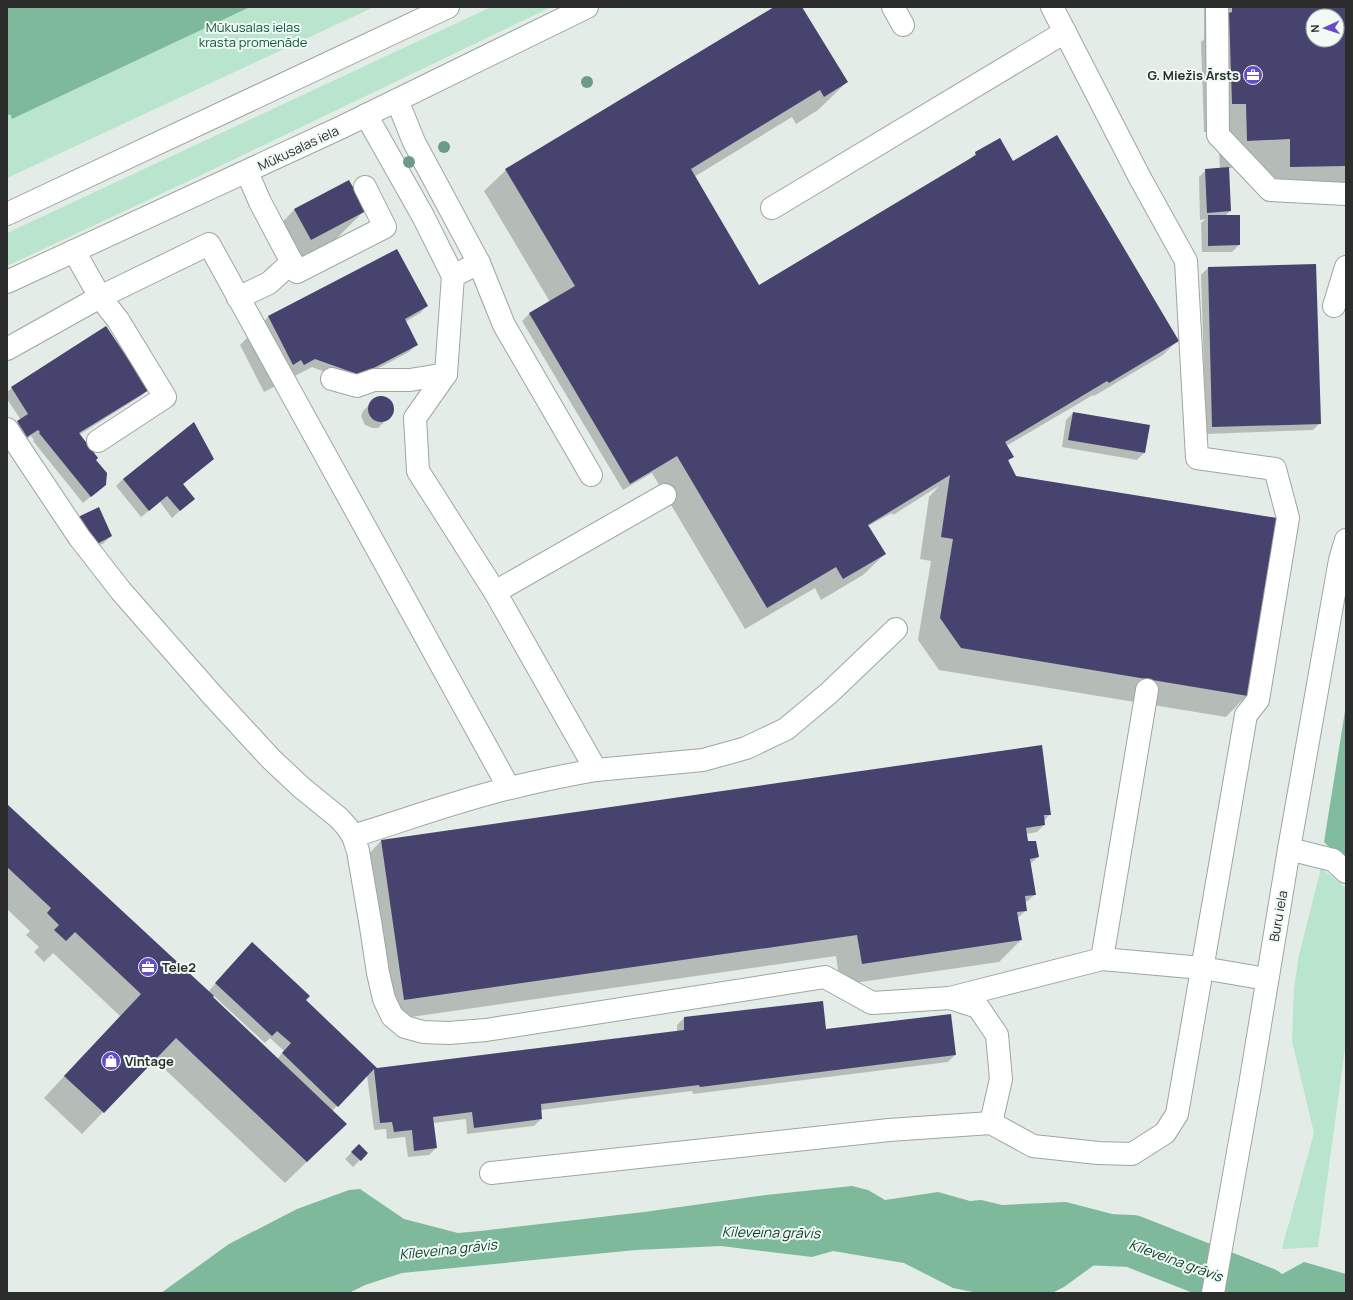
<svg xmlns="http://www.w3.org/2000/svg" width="1353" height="1300" viewBox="0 0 1353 1300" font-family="Manrope,sans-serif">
	<rect width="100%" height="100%" fill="#e3ece7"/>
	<g fill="#b9e5ce">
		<path d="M250,7H374L7,178V116L10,114L12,119Z"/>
		<path d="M491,7H551L195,178L7,266V233Z"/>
		<path d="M1321,868L1346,888V1041L1318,1247L1284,1249L1282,1248L1314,1133L1292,1041L1294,988L1299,955Z"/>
	</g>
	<path fill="#82bc9f" d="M1346,705V863L1324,842Z"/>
	<g fill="#7eb99c">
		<path d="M7,7H250L12,119L10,114L7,116Z"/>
		<path d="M852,1186L868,1190L885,1200L938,1192L970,1201L981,1200L1002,1205L1066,1202L1139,1221L1126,1255L1101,1260L1064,1287L1052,1293H978L953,1288L904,1263L833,1251L812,1257L721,1246L636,1250L402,1273L365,1285L349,1293H161L229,1244L297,1209L349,1190L360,1189L404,1219L458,1233L480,1231L644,1212L766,1195Z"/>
		<path d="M1304,1262L1346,1274V1293H1261L1268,1274L1277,1277Z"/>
	</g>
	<g fill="#0003" fill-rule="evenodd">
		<path d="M776,7H801L847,82L818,110L796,124L792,117L694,177L759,286L969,160L976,153L1013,163L1177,341L1163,355L1094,396L1093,395L1006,446L1013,456L1007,462L1016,476L1247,695L1226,717L939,670L918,640L931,561L920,559L929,497L939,486L893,515L892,513L868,526L885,554L863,575L821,600L815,588L745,629L652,473L623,490L522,321L529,314L550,302L484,191L506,170Z"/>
		<path d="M1204,7H1346V193L1262,195V167L1228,168L1230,211L1225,216L1239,245L1232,252H1202L1201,223L1206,219L1200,220L1199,177L1206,170L1220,169L1218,132H1204L1201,42L1204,39ZM1313,16H1337V40H1313Z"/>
		<path d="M295,209L364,211L336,239L282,267L267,238Z"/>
		<path d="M397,250L427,306L420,313L405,322L416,345L409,352L352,382L312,367L264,392L240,345L268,317Z"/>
		<path d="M1208,268L1320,423L1313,430L1206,434L1201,275Z"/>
		<path d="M12,388L148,389L141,396L79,435L105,485L83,503L33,441L34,440L31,436L20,444L11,429L21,420L7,399V392Z"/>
		<path d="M377,397H381L390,401L393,409L392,414L378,428H373L365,425L361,416L363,411Z"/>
		<path d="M1073,413L1144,453L1137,460L1062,447L1066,420Z"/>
		<path d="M194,424L213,459L182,485L193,499L172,518L160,502L141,517L116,486L123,479Z"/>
		<path d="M70,526L111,536L104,543L84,553Z"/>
		<path d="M7,806L208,992L245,950L305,1000L377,1069L677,1032V1025L684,1018L825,1030L955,1055L948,1062L693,1094L692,1091L541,1110V1119L534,1126L467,1134L466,1119L433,1123L436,1148L429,1155L408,1157L405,1137L387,1139L386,1129L374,1130L367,1075L332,1111L324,1145L285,1183L154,1059L82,1134L44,1098L120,1016L53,953L44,962L34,952L39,947L26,935L30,931L7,909ZM213,995L265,1043L270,1038L284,1051L277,1059L211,997Z"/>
		<path d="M1050,814L1044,821V825L1037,832L1026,834L1027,843L1038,857L1030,864L1035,894L1028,901L1025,902L1026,910L1017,919L1021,940L999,962L840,985L836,956L383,1021L360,863L381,841Z"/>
		<path d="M359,1145L367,1153L353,1167L345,1159Z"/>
	</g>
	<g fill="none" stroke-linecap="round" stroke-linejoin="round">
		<path stroke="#7eb99c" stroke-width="52" d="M1059,1238L1132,1241L1264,1293"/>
	</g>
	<g fill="#47436f" fill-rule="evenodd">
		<path d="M774,7H802L848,82L824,97L820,90L691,169L759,285L976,155L975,152L1000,138L1013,161L1057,135L1179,341L1109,383L1107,381L1005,442L1014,457L1008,460L1016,476L1277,518L1248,696L961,648L940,618L953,539L941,537L950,475L868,525L886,554L843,579L836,567L767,608L677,456L630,484L529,313L575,286L505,169Z"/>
		<path d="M1232,7H1346V166L1290,167V139L1247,141L1246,104H1232L1229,13L1232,12ZM1313,16H1337V40H1313Z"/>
		<path d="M1229,167L1231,211L1207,213L1205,169Z"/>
		<path d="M349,180L366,211L311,240L294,209Z"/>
		<path d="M1208,215H1240V245L1208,246Z"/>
		<path d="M397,249L428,306L405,319L418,345L360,375L315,359L304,365L301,360L293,365L268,316Z"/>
		<path d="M1316,264L1321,424L1212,427L1208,267Z"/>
		<path d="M106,326L149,390L79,433L98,458L96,460L107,473L106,485L91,497L39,433L40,432L38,430L27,437L17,421L28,414L11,387Z"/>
		<circle cx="381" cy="409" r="13"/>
		<path d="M1073,412L1150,425L1145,453L1068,440Z"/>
		<path d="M194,422L214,459L183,484L195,499L180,511L167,496L149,511L123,479Z"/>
		<path d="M99,507L112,536L91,547L76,518Z"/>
		<path d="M1042,745L1051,815H1044L1045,825L1026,828L1028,841H1036L1039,857L1030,859L1036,895L1025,896L1027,911L1017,912L1022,940L862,964L857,935L404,1000L381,840Z"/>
		<path d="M7,804L214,996L213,997L347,1124L307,1162L176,1038L104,1113L64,1076L141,994L75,932L66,941L54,930L59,925L47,913L51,908L7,867Z"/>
		<path d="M252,942L310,996L306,1000L377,1068L684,1030V1017L823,1001L826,1029L951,1014L956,1055L700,1087L699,1085L541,1104L542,1119L474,1128L472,1112L433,1117L437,1148L414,1151L412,1130L394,1132L392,1122L380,1123L374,1069L338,1107L282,1053L291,1043L277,1031L272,1036L215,983Z"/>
		<path d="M359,1144L368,1153L361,1161L351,1152Z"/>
	</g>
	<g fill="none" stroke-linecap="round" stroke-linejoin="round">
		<g stroke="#9ea6a1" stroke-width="24">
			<g id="minor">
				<path d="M893,7L903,25"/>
				<path d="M1217,7L1218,135L1270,190L1346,194"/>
				<path d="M397,100L414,142L479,263L504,325L591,475"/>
				<path d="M366,115L423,216L453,276"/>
				<path d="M247,172L260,202L297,272L385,227L365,187"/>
				<path d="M772,208L1065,32"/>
				<path d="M479,263L453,276L446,374L415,418L418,471L495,592L596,770L703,760L746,748L786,729L829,693L896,629"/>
				<path d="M238,298L269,283L292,262"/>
				<path d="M1334,306L1346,267"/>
				<path d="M7,349L100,297L74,251"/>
				<path d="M332,379L357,386L374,380H410L446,374"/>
				<path d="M7,429L79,537L121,591L213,696L271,759L302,788L339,818L347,827L353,836L358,851L371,927L378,973L384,999L392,1016L405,1027L423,1032L449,1033L486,1030L825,977L872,1003L950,998L978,1007L997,1035L1001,1079L991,1123"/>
				<path d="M98,441L165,397L118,320L100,297L209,244L509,788"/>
				<path d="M495,592L665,495"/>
				<path d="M353,836C405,820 457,801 510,788C539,781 567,775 596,770"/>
				<path d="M1289,849L1333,860L1346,872"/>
				<path d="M1102,959L1202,968L1267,979"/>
				<path d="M950,998L1102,959L1147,690"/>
				<path d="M491,1173L889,1130L991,1123L1033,1146L1098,1153L1132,1154L1165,1133L1177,1114L1246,715L1258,700L1288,518L1275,469L1197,458L1186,261L1140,178L1052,7"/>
				<path d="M1213,1293L1250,1085L1289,849L1340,560L1346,540"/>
			</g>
		</g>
		<g stroke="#9ea6a1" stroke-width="24">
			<g id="major">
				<path d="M7,214L448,7"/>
				<path d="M7,282L342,127L587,7"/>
			</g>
		</g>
		<use href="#minor" stroke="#fff" stroke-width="22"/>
		<use href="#major" stroke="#fff" stroke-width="22"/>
	</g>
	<g fill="#6d9a88">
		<circle cx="587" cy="82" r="6"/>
		<circle cx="444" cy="147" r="6"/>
		<circle cx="409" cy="162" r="6"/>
	</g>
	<defs>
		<g id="office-disc" transform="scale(1)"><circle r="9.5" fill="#644cc5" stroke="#f0f9f4"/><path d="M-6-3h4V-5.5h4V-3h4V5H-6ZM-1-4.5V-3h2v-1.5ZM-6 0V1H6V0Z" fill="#fff"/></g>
		<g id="shop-disc" transform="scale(1)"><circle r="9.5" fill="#644cc5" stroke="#f0f9f4"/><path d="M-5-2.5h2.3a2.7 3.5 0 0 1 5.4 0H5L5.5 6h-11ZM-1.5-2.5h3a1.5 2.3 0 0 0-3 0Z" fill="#fff"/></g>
	</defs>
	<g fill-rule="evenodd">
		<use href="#office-disc" x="1253" y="75"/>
		<use href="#office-disc" x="148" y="967"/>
		<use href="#shop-disc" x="111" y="1061"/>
	</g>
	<g text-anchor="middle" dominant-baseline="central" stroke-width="4" stroke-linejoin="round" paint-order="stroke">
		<g font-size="13" fill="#0d573b" stroke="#f0f9f4">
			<text x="253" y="27">Mūkusalas ielas<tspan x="253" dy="15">krasta promenāde</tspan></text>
		</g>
		<g font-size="13" font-weight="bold" fill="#2a2d2b" stroke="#f0f9f4" text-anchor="start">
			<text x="1239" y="75" text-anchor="end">G. Miežis Ārsts</text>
			<text x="162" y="967">Tele2</text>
			<text x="125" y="1061">Vintage</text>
		</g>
		<g font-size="13" fill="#2a2d2b" stroke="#f0f9f4">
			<text transform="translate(298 148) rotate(-25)">Mūkusalas iela</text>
			<text transform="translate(1278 916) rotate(-80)">Buru iela</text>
		</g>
		<g font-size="14" font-style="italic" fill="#073a26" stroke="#f0f9f4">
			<text transform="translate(771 1232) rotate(1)">Kīleveina grāvis</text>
			<text transform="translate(448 1249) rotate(-6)">Kīleveina grāvis</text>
			<text transform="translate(1176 1260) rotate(20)">Kīleveina grāvis</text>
		</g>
	</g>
	<rect width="1353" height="1300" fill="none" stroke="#2a2d2b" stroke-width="16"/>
	<g transform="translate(1325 28) rotate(267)"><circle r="19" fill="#f0f9f4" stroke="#a1a7a4"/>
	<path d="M0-3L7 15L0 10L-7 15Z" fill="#644cc5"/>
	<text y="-6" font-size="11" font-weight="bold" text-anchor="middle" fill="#2a2d2b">N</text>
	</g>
</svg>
